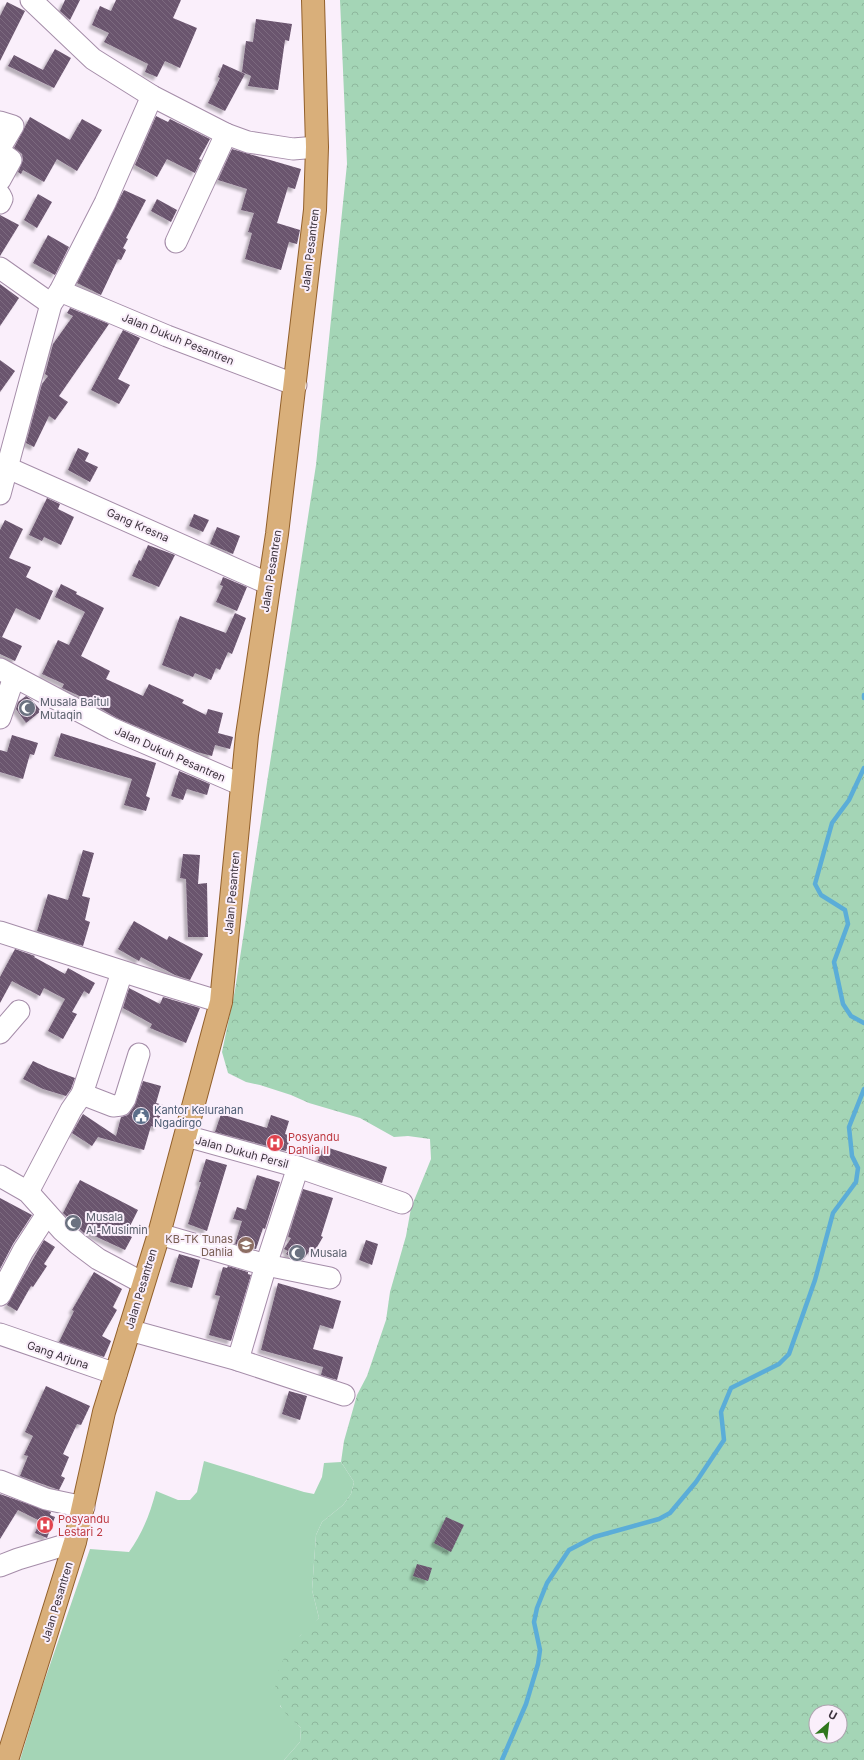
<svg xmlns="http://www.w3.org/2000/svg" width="864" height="1760" viewBox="0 0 864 1760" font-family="Inter,sans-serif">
	<defs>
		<pattern id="forest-crowns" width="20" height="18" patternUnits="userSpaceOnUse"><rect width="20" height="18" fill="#a4d5b6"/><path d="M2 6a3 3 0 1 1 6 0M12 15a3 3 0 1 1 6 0" fill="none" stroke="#8eb79d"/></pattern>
		<pattern id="building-back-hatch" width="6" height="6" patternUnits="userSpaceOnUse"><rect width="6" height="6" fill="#6a546e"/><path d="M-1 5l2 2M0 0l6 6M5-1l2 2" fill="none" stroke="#7c6a7f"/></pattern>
		<filter id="shadow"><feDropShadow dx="-3.5" dy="3.5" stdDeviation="1" flood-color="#0004"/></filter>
	</defs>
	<rect width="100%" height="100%" fill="#faeffb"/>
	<path fill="#a4d5b6" d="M204,1461L304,1492L314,1494L322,1477L324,1463L341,1462L354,1482L351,1494L343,1505L322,1522L316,1535L312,1590L319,1618L311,1628L300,1636L280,1706L301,1728L300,1742L284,1760H20L42,1688L90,1549L129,1552C143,1532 150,1514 156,1491L178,1500H190L197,1492Z"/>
	<path fill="url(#forest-crowns)" fill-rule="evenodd" d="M340,0H864V1760H284L300,1742L301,1728C294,1721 284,1714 280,1705C267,1681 284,1656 299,1637C305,1630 313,1625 319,1618L312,1590L316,1535L322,1522L343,1505L351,1494L354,1482L341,1462L344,1441L357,1395L367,1376L386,1320L390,1292L406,1236L411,1208L431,1159L430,1139L408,1136L394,1137L360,1118L309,1103L291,1095L260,1085L246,1082L228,1073L222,1052L235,990L316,465L347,164ZM816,1712H840V1736H816Z"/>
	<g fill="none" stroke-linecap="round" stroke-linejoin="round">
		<g stroke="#5badd8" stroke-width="4.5">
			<path d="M864,695V698"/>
			<path d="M864,768L849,800L832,823L815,884L821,895L845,910L848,924L834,962L843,1004L851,1016L864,1023"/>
			<path d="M502,1760L526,1704L538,1664L540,1650L534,1622L537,1608L547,1583L569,1550L594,1537L659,1519L670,1513L696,1482L724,1440L721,1412L731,1388L779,1364L789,1354L815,1280L833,1213L856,1182L858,1168L852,1156L849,1127L864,1089"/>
		</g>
	</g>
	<g fill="url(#building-back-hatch)" filter="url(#shadow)">
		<path d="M65,0H80L70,20L60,11Z"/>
		<path d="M116,0H181L173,18L197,28L180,68L165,61L157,77L145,72L148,64L104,42L109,33L92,25L100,6L111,11Z"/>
		<path d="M7,2L25,11L0,61V16Z"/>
		<path d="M256,19L292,24L289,41L285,40L278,90L248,86L251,76L242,72L246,41L253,42Z"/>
		<path d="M55,49L71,58L54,88L8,66L14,55L43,70Z"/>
		<path d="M223,64L245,74L225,111L208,103L220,78L218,77Z"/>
		<path d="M156,116L168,122L170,119L210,139L199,159L201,160L195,173L167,159L157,177L135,165Z"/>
		<path d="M30,117L70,140L82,119L102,130L77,171L57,159L44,182L23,170L21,174L18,172L23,160L22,154L14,148Z"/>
		<path d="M232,149L301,169L295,189L288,187L277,223L300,230L297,244L289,242L281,270L245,259L252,233L248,232L254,213L241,210L247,189L218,180Z"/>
		<path d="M124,190L146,200L126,238L128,239L123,248L126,250L121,260L118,259L101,295L77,283Z"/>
		<path d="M38,194L52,202L37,228L24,220Z"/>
		<path d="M157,199L177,210L171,222L151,211Z"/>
		<path d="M0,215L19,225L0,256Z"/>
		<path d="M48,235L69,247L55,275L33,263Z"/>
		<path d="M0,284L19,298L0,326Z"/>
		<path d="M70,308L109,324L59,396L68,402L55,420L49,416L34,447L26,443L42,384L48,376L45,374L53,344L73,316L67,313Z"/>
		<path d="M123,330L140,338L118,379L130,385L119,404L91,390Z"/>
		<path d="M0,360L15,371L0,392Z"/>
		<path d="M78,448L89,453L85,461L98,467L90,482L68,470Z"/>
		<path d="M47,498L60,504L58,509L74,517L61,545L44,537L42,541L29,535Z"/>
		<path d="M194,514L209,520L203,532L189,526Z"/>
		<path d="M5,520L23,529L9,558L31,567L26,577L53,591L40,620L16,608L2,637L22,646L15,661L0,654V530Z"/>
		<path d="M217,527L240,536L233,554L210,544Z"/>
		<path d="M148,545L175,555L159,587L132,576L139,560L141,561Z"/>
		<path d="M223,577L247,587L237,611L216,602L223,586L220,585Z"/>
		<path d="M61,584L77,592L76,594L104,608L81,656L110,671L106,679L143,696L149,684L184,700L182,703L206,715L208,709L223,713L218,733L233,737L230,749L215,745L212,756L197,752L117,718L98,707L99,705L62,688L64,684L42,674L58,640L69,645L85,612L55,597Z"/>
		<path d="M235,613L246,618L232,654L228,652L220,670L216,668L211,680L195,673L193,677L162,665L180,616L226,633Z"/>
		<path d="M26,696L32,700L41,711L26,723L16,709L18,702Z"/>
		<path d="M61,733L156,763L146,796L150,798L146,811L124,805L132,779L54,756Z"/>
		<path d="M12,735L38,743L34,755L30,754L23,779L0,772V750L7,752Z"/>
		<path d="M179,771L210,784L207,795L187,789L183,800L171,796Z"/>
		<path d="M83,850L94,853L82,896L90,898L85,920L90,922L83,946L37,931L48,894L68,900Z"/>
		<path d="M183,854L200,855L198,884L207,883L208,937H188L186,879L180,878Z"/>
		<path d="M134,921L167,940L169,936L203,954L190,980L175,975L141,957L139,961L118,949Z"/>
		<path d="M15,949L35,956L34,957L65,974L68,968L95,983L89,994L84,991L72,1012L77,1014L63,1039L48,1031L65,999L44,988L40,996L12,981L0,1003V977Z"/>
		<path d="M129,988L160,1004L163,997L200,1008L186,1043L150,1028L152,1024L123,1008Z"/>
		<path d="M33,1061L48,1068L75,1078L71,1089L66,1096L43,1089L23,1079Z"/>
		<path d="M143,1081L161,1086L156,1103L163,1105L157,1128L151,1126L144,1150L98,1137L92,1146L72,1133L83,1114L116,1136L121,1117L128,1115L135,1105Z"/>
		<path d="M221,1114L267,1128L271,1115L289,1121L285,1134L291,1136L286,1151L215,1132Z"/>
		<path d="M323,1146L387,1167L382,1183L318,1161Z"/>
		<path d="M206,1159L227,1165L207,1231L188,1224L201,1182H199Z"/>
		<path d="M257,1175L280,1182L265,1229L263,1228L256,1249L235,1244L242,1221L233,1219L237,1207L246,1210Z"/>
		<path d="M80,1180L138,1210L126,1234L132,1237L125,1250L86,1232L84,1233L63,1213Z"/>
		<path d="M303,1189L333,1198L321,1236L323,1237L314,1252L310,1250L303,1260L293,1258L286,1254L288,1251L284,1249L291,1238L288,1237Z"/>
		<path d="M0,1198L32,1215L13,1244L0,1269Z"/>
		<path d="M44,1240L55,1247L44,1264L47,1266L33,1287L31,1286L17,1311L7,1305Z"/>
		<path d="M366,1240L378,1244L372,1265L359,1260Z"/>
		<path d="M179,1254L200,1260L192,1288L170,1282Z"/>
		<path d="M228,1266L248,1272V1274L251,1275L231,1341L209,1335L220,1296L215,1295L223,1267L227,1268Z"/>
		<path d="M94,1272L122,1289L113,1307L117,1310L102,1336L111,1341L104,1357L59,1342L74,1311L72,1310Z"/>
		<path d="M278,1283L341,1301L333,1329L320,1325L313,1349L343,1357L337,1380L321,1375L323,1367L261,1350Z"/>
		<path d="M46,1386L90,1406L81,1425L77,1424L63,1454L69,1457L61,1476L65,1478L59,1490L20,1476L28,1456L24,1455L33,1436L25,1432Z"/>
		<path d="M289,1391L307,1396L300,1420L282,1414Z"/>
		<path d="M0,1494L51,1512L50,1515L55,1517L47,1538L35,1533L40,1521L18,1510L0,1539Z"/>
		<path d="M446,1517L464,1525L451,1552L434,1543Z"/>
		<path d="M417,1564L432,1568L428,1581L413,1576Z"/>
	</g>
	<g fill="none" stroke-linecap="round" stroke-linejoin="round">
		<g stroke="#a58da9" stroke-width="23">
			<g id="minor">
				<path d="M31,0L93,59L152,96L226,134L248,142L293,149L317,147"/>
				<path d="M0,122L13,126L0,148"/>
				<path d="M0,152L11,160L0,180"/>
				<path d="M0,195L2,199L0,203"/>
				<path d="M176,242L226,134"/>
				<path d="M0,268L51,304"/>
				<path d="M60,291L167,336L296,385"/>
				<path d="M0,466L6,467L269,584"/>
				<path d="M0,494L51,304L60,291L105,203L152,96"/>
				<path d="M0,669L113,729L242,785"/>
				<path d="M0,718L14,677"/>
				<path d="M0,932L162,984L221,1002"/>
				<path d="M122,972L82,1094L113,1106L121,1105L125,1099L139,1054"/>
				<path d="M0,1033L19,1011"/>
				<path d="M186,1136L298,1167L402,1203"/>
				<path d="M0,1176L28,1192L62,1230L78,1244L98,1259L143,1283"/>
				<path d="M28,1192L71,1110L82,1094"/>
				<path d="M159,1234L266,1265L330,1278"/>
				<path d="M0,1295L23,1251L47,1214"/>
				<path d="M129,1330L238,1360L344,1395"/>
				<path d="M0,1334L116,1374"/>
				<path d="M238,1360L266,1265L298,1167"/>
				<path d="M0,1481L46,1499L84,1507"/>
				<path d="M0,1566L18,1559L75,1542"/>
			</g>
		</g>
		<g stroke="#92602b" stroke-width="24">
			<path id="major" d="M7,1760L75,1542L104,1412L159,1234L221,1002L247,735L277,534L315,210L317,147L313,0"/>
		</g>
		<use href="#minor" stroke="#fff" stroke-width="21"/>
		<use href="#major" stroke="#d9af7a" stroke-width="22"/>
	</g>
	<defs>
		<g id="mosque-disc" transform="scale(0.9)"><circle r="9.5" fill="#6b7280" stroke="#faeffb"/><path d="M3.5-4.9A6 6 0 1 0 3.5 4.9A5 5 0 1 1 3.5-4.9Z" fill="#fff"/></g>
		<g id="civic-disc" transform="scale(0.9)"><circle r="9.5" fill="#5c6f8a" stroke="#faeffb"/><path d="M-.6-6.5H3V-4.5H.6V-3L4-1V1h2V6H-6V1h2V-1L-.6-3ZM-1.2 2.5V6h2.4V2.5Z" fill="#fff"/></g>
		<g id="hospital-disc" transform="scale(0.9)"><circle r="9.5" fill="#e0444e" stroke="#faeffb"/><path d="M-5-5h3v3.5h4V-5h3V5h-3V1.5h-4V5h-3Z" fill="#fff"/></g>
		<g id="school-disc" transform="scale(0.9)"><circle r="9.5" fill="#8d6e63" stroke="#faeffb"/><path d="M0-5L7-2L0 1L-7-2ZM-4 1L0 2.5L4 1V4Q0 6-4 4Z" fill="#fff"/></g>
	</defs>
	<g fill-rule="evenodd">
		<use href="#mosque-disc" x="27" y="708"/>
		<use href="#civic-disc" x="141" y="1116"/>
		<use href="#hospital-disc" x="275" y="1143"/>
		<use href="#mosque-disc" x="73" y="1223"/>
		<use href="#school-disc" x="246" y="1245"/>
		<use href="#mosque-disc" x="297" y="1253"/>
		<use href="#hospital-disc" x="45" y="1525"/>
	</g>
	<g text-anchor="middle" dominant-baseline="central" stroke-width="4" stroke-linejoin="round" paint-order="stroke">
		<g font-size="11" fill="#3c323d" stroke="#faeffb">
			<text transform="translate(310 250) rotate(-83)">Jalan Pesantren</text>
			<text transform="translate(178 339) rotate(22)">Jalan Dukuh Pesantren</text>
			<text transform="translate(138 525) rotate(24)">Gang Kresna</text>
			<text transform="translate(271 571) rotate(-81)">Jalan Pesantren</text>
			<text transform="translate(170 754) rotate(24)">Jalan Dukuh Pesantren</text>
			<text transform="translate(232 893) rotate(-85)">Jalan Pesantren</text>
			<text transform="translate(242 1152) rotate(15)">Jalan Dukuh Persil</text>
			<text transform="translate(141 1289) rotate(-73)">Jalan Pesantren</text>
			<text transform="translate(58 1355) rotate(19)">Gang Arjuna</text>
			<text transform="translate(57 1602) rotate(-73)">Jalan Pesantren</text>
		</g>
		<g font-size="11" fill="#5b616d" stroke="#faeffb" text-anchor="start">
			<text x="40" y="702">Musala Baitul<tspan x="40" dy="13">Mutaqin</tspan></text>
			<text x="86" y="1217">Musala<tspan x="86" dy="13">Al-Muslimin</tspan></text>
			<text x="310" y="1253">Musala</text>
		</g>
		<g font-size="11" fill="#4e5e75" stroke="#faeffb" text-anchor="start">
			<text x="154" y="1110">Kantor Kelurahan<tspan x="154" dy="13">Ngadirgo</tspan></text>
		</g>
		<g font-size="11" fill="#be3a42" stroke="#faeffb" text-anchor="start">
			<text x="288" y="1137">Posyandu<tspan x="288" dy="13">Dahlia II</tspan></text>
			<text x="58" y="1519">Posyandu<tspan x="58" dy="13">Lestari 2</tspan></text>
		</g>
		<g font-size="11" fill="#785e54" stroke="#faeffb" text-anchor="end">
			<text x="233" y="1239">KB-TK Tunas<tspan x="233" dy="13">Dahlia</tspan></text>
		</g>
	</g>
	<g transform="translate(828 1724) rotate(28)"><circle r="19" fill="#faeffb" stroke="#aea3af"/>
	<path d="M0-3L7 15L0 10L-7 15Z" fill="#2f771c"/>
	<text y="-6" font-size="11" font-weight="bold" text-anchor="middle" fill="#3c323d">U</text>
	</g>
</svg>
